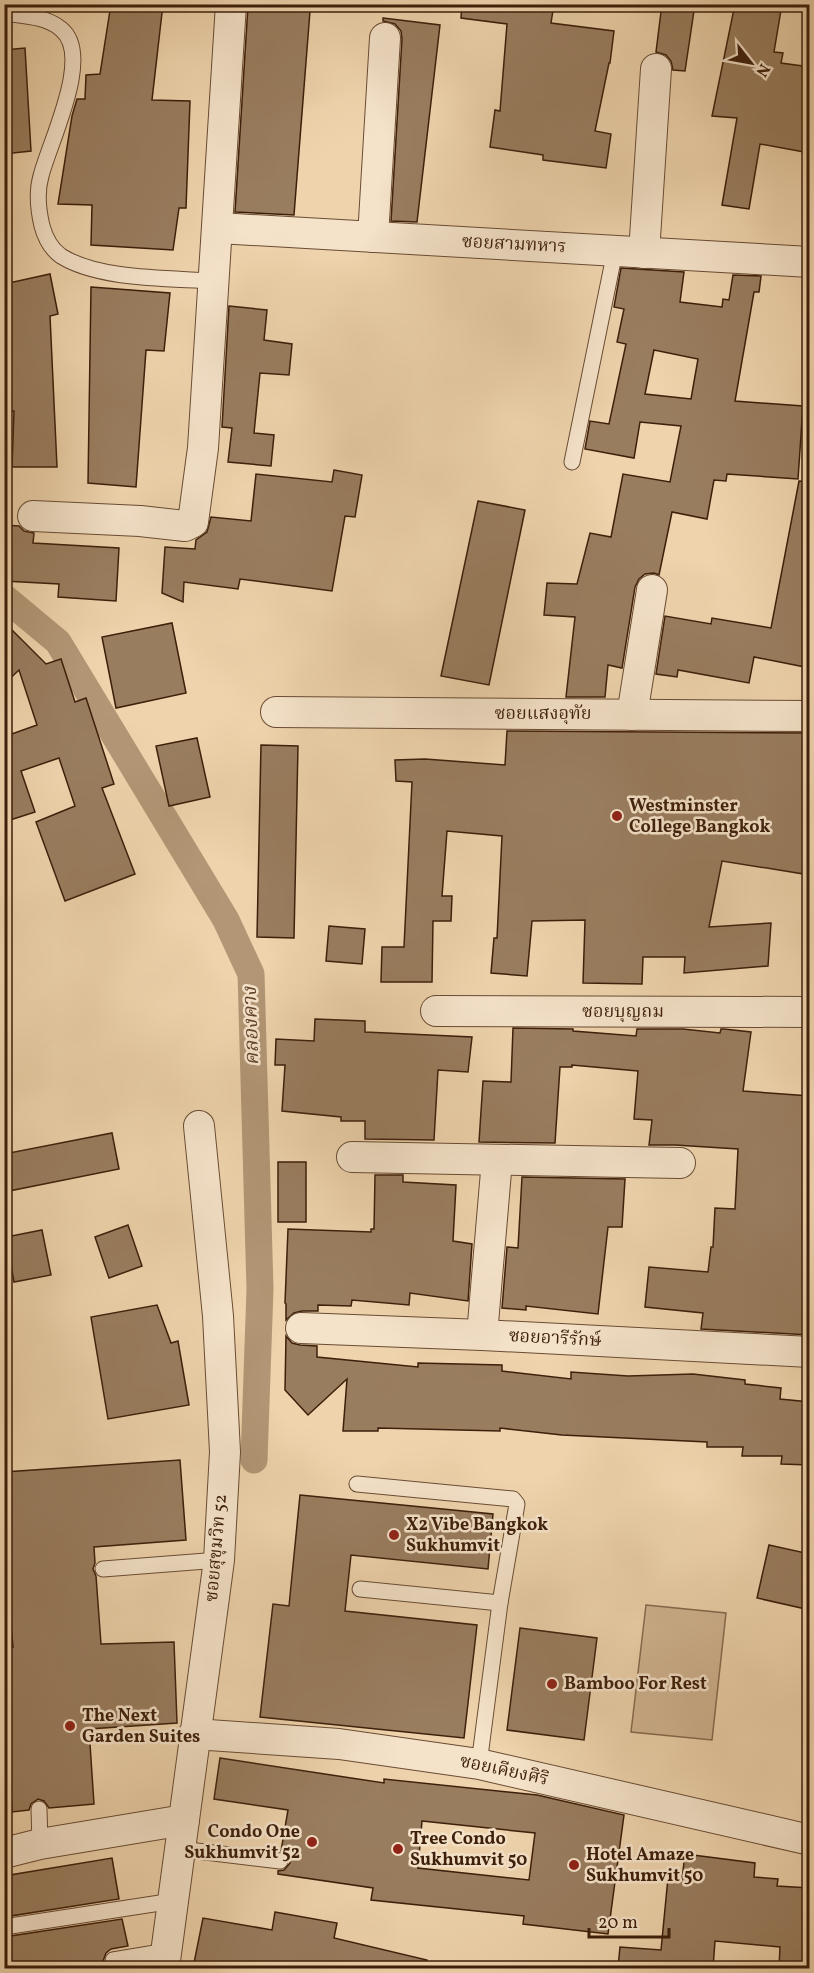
<svg xmlns="http://www.w3.org/2000/svg" width="814" height="1973" viewBox="0 0 814 1973" font-family="Vollkorn,'Noto Serif Thai',serif">
	<rect width="100%" height="100%" fill="#eed3ac"/>
	<filter id="stains"><feTurbulence type="fractalNoise" baseFrequency=".00333" numOctaves="4"/><feColorMatrix values="0 0 0 0 .2 0 0 0 0 .09 0 0 0 0 .02 0 0 0 .5 -.17"/></filter>
	<radialGradient id="worn" r=".72"><stop offset=".6" stop-color="#630" stop-opacity="0"/><stop offset="1" stop-color="#630" stop-opacity=".3"/></radialGradient>
	<path fill="#d0b491" stroke="#866a4e" stroke-width="1.5" d="M646,1605L726,1613L712,1740L631,1732Z"/>
	<g fill="none" stroke-linecap="round" stroke-linejoin="round">
		<path stroke="#b29675" stroke-width="27" d="M4,597L58,642L226,920L251,974L260,1289L254,1460"/>
	</g>
	<g fill="#997d5f" stroke="#3d1f0b" stroke-width="1.5" fill-rule="evenodd">
		<path d="M111,4H163L152,100L190,101L186,208H179L173,250L91,245L92,205L58,204L72,116L77,99H85L86,75L100,74Z"/>
		<path d="M462,4H554L551,23L614,31L610,63H609L595,131L611,134L606,168L543,160V155L490,147L495,110L500,111L507,24L461,18Z"/>
		<path d="M662,4H695L685,71L673,70L671,61L666,55L656,52Z"/>
		<path d="M735,4H782L774,52L783,53L781,63L810,67V153L760,144L749,209L722,205L737,118L712,116Z"/>
		<path d="M248,6L310,11L294,215L235,212Z"/>
		<path d="M383,18L440,25L417,222L391,221L402,39L401,31L395,24L383,21Z"/>
		<path d="M25,48L31,151L4,154V50Z"/>
		<path d="M621,268L684,272L680,302L722,307L723,299L729,300L733,275L761,276L759,292H754L735,401L803,406L798,479L727,474L726,481L714,480L707,519L672,512L659,575L654,573L645,574L639,579L635,587L622,668L608,665L605,697H566L575,617L544,615L547,583L577,584L590,533L611,537L623,474L670,482L681,426L640,422L634,458L585,449L590,421L609,424L626,344L617,342L624,309L614,307ZM654,350L698,359L691,399L645,394Z"/>
		<path d="M50,274L58,314L50,316L57,467H12L14,411L4,412V284Z"/>
		<path d="M91,287L170,293L164,351L146,350L136,487L88,483Z"/>
		<path d="M229,306L267,310L264,340L292,344L289,375L260,373L254,433L274,435L271,466L228,462L232,428L222,427Z"/>
		<path d="M334,470L362,475L355,517L345,516L332,591L240,579L238,589L184,582L183,602L162,593L165,547L195,549L196,540L207,532L211,517L251,521L256,474L332,482Z"/>
		<path d="M799,481L810,482V668L754,657L749,683L678,670L677,677L656,674L665,616L711,624L712,618L771,628Z"/>
		<path d="M478,501L525,510L489,685L441,676Z"/>
		<path d="M4,525L19,526L24,531L34,533L33,543L119,548L116,601L58,597L59,584L4,581Z"/>
		<path d="M4,622L46,664L61,659L75,702L86,698L114,784L102,788L135,874L65,901L36,822L75,806L59,758L21,771L35,812L4,822V734L9,735L37,725L19,670L4,684Z"/>
		<path d="M172,623L186,693L116,708L102,637Z"/>
		<path d="M507,731L810,733V875L722,861L709,927L771,923L768,966L684,973L685,957H643L642,984L583,983L585,920L532,921L527,976L491,973L494,938H497L502,836L447,831L442,896H452L451,921H433L432,982H381L382,947H404L412,782L396,781L395,760L425,759L505,765Z"/>
		<path d="M197,738L210,797L169,806L156,746Z"/>
		<path d="M261,745L298,746L294,938L257,937Z"/>
		<path d="M329,926L365,929L362,964L326,961Z"/>
		<path d="M315,1019L365,1021V1032L472,1037L468,1072L438,1070L434,1140L365,1139V1121H341V1117L282,1111L285,1065H275L276,1039L314,1041Z"/>
		<path d="M513,1028L573,1029V1031L636,1036L637,1029H683L720,1033L721,1029H724L751,1032L743,1091L810,1096L807,1151H810L807,1195L810,1196V1335L701,1329L703,1313L645,1307L649,1267L708,1272L711,1247H713L715,1208L735,1209L738,1149L675,1145H649L652,1120L634,1119L638,1071L572,1065V1067H560L555,1143L479,1142L483,1081L511,1082Z"/>
		<path d="M112,1133L119,1169L4,1192V1154Z"/>
		<rect x="278" y="1162" width="28" height="60"/>
		<path d="M375,1175H403V1182L456,1185L453,1241L472,1244L468,1301L410,1293L409,1305L352,1300L351,1306L318,1305V1311H302L294,1313L286,1320V1304L285,1303L288,1229L371,1232V1229H374Z"/>
		<path d="M522,1177L625,1179L622,1227H608L598,1314L526,1306V1310L502,1308L507,1247L518,1248Z"/>
		<path d="M128,1225L142,1266L109,1278L95,1237Z"/>
		<path d="M42,1230L51,1275L14,1282L6,1237Z"/>
		<path d="M157,1305L171,1343L178,1341L189,1405L108,1419L91,1317Z"/>
		<path d="M286,1336L292,1343L300,1345L317,1346V1357L418,1367V1363L502,1365V1371L571,1379V1372L628,1376L693,1374L745,1380V1384L781,1388L780,1399L810,1402V1465L781,1464L782,1456H742L743,1447H707V1442L562,1435L500,1428V1431L378,1428V1431H343L347,1379L308,1415L285,1390Z"/>
		<path d="M180,1460L186,1540L94,1547L95,1563L93,1569L96,1576L101,1644L174,1642L177,1723L89,1729L94,1804L49,1808L44,1801L38,1799L31,1804L29,1810L12,1812L4,1674V1647H13L4,1553V1472Z"/>
		<path d="M300,1495L493,1514L488,1569L351,1555L345,1611L477,1625L464,1738L260,1717L273,1604L289,1606Z"/>
		<path d="M769,1545L810,1554V1610L757,1598Z"/>
		<path d="M520,1628L597,1638L584,1740L507,1730Z"/>
		<path d="M220,1758L384,1783V1779L537,1795L624,1815L608,1934L523,1924L524,1916L371,1900L373,1888L278,1874V1871L284,1870L290,1863L289,1857L281,1851L288,1810L214,1799ZM422,1821L535,1833L529,1880L418,1868Z"/>
		<path d="M685,1854L755,1863L754,1877L778,1879L777,1886L810,1888V1968H779L780,1947L715,1941L713,1968H618L620,1947L661,1950L668,1878L682,1879Z"/>
		<path d="M112,1858L119,1899L4,1917V1876Z"/>
		<path d="M275,1912L337,1923L334,1938L427,1960L426,1968H193L203,1918L272,1930Z"/>
		<path d="M122,1919L128,1946L111,1949L106,1953L103,1961L109,1968H4V1937Z"/>
	</g>
	<g fill="none" stroke-linecap="round" stroke-linejoin="round">
		<g stroke="#694c33" stroke-width="17">
			<g id="lane">
				<path d="M4,13C23,16 46,16 61,29C94,55 49,143 41,176C36,193 38,209 42,226C45,237 51,249 61,256C99,280 169,278 213,281"/>
				<path d="M572,462L615,251"/>
				<path d="M357,1484L513,1499L517,1504L500,1603L479,1764"/>
				<path d="M103,1569L219,1560"/>
				<path d="M360,1589L500,1603"/>
				<path d="M39,1809L40,1844"/>
				<path d="M180,1849L280,1861"/>
				<path d="M4,1927L173,1901"/>
				<path d="M113,1960L167,1951"/>
			</g>
		</g>
		<g stroke="#694c33" stroke-width="32">
			<g id="street">
				<path d="M218,228L810,262"/>
				<path d="M373,237L385,38"/>
				<path d="M644,253L656,69"/>
				<path d="M33,516L140,521L185,526L193,522L203,448L231,4"/>
				<path d="M276,712L810,716"/>
				<path d="M632,715L652,590"/>
				<path d="M436,1011L810,1012"/>
				<path d="M352,1157L680,1163"/>
				<path d="M301,1328L482,1335L810,1352"/>
				<path d="M482,1335L497,1160"/>
				<path d="M194,1734L339,1744L479,1764L810,1840"/>
				<path d="M4,1853L40,1844L184,1820"/>
				<path d="M164,1968L219,1560L225,1452L218,1316L199,1126"/>
			</g>
		</g>
		<use href="#lane" stroke="#f4e2c9" stroke-width="15"/>
		<use href="#street" stroke="#f4e2c9" stroke-width="30"/>
	</g>
	<g fill="#8f2418" stroke="#f4e2c9" stroke-width="2">
		<circle cx="617" cy="816" r="6"/>
		<circle cx="394" cy="1535" r="6"/>
		<circle cx="552" cy="1684" r="6"/>
		<circle cx="70" cy="1726" r="6"/>
		<circle cx="312" cy="1842" r="6"/>
		<circle cx="398" cy="1849" r="6"/>
		<circle cx="574" cy="1865" r="6"/>
	</g>
	<g text-anchor="middle" dominant-baseline="central" stroke-width="5" stroke-linejoin="round" paint-order="stroke">
		<g font-size="18" fill="#3d1f0b" stroke="#f4e2c9">
			<text transform="translate(514 245) rotate(3)">ซอยสามทหาร</text>
			<text x="543" y="714">ซอยแสงอุทัย</text>
			<text x="623" y="1012">ซอยบุญถม</text>
			<text transform="translate(555 1339) rotate(3)">ซอยอารีรักษ์</text>
			<text transform="translate(217 1548) rotate(-85)">ซอยสุขุมวิท 52</text>
			<text transform="translate(504 1771) rotate(12)">ซอยเคียงศิริ</text>
		</g>
		<g font-size="18" font-weight="bold" fill="#3d1f0b" stroke="#f4e2c9" text-anchor="start">
			<text x="629" y="806">Westminster<tspan x="629" dy="21">College Bangkok</tspan></text>
			<text x="406" y="1525">X2 Vibe Bangkok<tspan x="406" dy="21">Sukhumvit</tspan></text>
			<text x="564" y="1684">Bamboo For Rest</text>
			<text x="82" y="1716">The Next<tspan x="82" dy="21">Garden Suites</tspan></text>
			<text x="300" y="1832" text-anchor="end">Condo One<tspan x="300" dy="21">Sukhumvit 52</tspan></text>
			<text x="410" y="1839">Tree Condo<tspan x="410" dy="21">Sukhumvit 50</tspan></text>
			<text x="586" y="1855">Hotel Amaze<tspan x="586" dy="21">Sukhumvit 50</tspan></text>
		</g>
		<g font-size="20" font-style="italic" fill="#60432b" stroke="#f4e2c9">
			<text transform="translate(252 1026) rotate(-92)">คลองคาง</text>
		</g>
	</g>
	<rect width="814" height="1973" fill="none" stroke="#eed3ac" stroke-width="24"/>
	<rect x="6" y="6" width="802" height="1961" fill="none" stroke="#3d1f0b" stroke-width="3"/>
	<rect x="12" y="12" width="790" height="1949" fill="none" stroke="#3d1f0b" stroke-width="1.5"/>
	<g transform="translate(751 63) rotate(121)" stroke="#f4e2c9" stroke-width="4.5" paint-order="stroke">
	<path d="M0-4.5L10 22L0 15L-10 22Z" fill="#3d1f0b"/>
	<text y="-9" font-size="16" font-weight="bold" text-anchor="middle" fill="#3d1f0b">N</text>
	</g>
	<path d="M589 1928v9h80v-9" fill="none" stroke="#3d1f0b" stroke-width="3"/>
	<text x="598" y="1928" font-size="18" fill="#3d1f0b" stroke="#f4e2c9" stroke-width="4.5" paint-order="stroke">20 m</text>
	<rect width="100%" height="100%" filter="url(#stains)"/>
	<rect width="100%" height="100%" fill="url(#worn)"/>
</svg>
